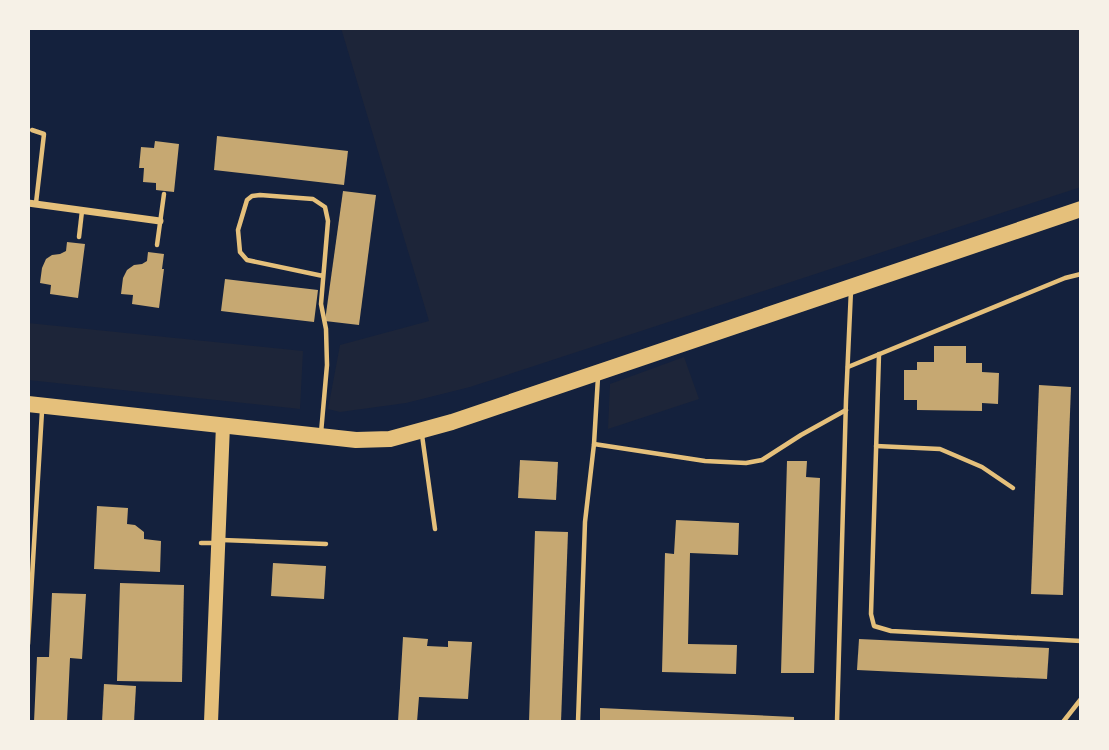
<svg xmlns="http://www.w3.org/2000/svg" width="1109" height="750" viewBox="0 0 1109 750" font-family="'Source Sans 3',sans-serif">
	<rect width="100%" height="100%" fill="#14213d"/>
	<g fill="#1d2539">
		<path d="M341,28H1081V187L470,387L406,403L340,412L328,409L340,345L429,321Z"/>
		<path d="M28,323L303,351L300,409L28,380Z"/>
		<path d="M684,357L699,399L608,429L610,384Z"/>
	</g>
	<g fill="#c6a872">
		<path d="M217,136L348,151L344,185L214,170Z"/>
		<path d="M155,141L179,144L174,192L156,190V183L143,182L144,168H139L141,147L154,148Z"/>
		<path d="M343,191L376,195L359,325L325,321Z"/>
		<path d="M67,242L85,244L78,298L50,294L51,285L40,283L42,268L46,259L52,255L60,254L66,251Z"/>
		<path d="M148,252L164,254L162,269H164L159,308L132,304L133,295L121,294L123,278L127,270L134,265L142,264L147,261Z"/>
		<path d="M225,279L318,290L314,322L221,311Z"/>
		<path d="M934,346H966V363H982V372L999,373L998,404L982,403V411L917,410V400H904V370H917V362H934Z"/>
		<path d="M1039,385L1071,387L1063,595L1031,594Z"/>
		<path d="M520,460L558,462L556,500L518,498Z"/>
		<path d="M787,461H807L806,477L820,478L814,673H781Z"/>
		<path d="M97,506L128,508L127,524L135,525L144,532V539L161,541L160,572L94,569Z"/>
		<path d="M676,520L739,523L738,555L690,553L688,644L737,645L736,674L662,672L665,553L674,554Z"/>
		<path d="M535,531L568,532L561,722H529Z"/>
		<path d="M273,563L326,566L324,599L271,596Z"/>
		<path d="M120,583L184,585L182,682L117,681Z"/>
		<path d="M52,593L86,594L82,659L70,658L67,722H34L37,657H49Z"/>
		<path d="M403,637L428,639L427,646L448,647V641L472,642L468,699L419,697L417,722H398Z"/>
		<path d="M859,639L1049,648L1047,679L857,670Z"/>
		<path d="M104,684L136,686L134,722H102Z"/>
		<path d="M600,708L794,717V722H600Z"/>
	</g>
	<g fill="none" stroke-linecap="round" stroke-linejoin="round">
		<g stroke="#e5c07b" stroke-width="4.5">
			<path d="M32,130L44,134L36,203"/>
			<path d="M79,237L82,211"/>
			<path d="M157,245L164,194"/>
			<path d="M879,354L871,614L874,626L891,631L1081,641"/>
			<path d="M848,367L1065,278L1081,274"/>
			<path d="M321,433L327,365L326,329L321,304L328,221L325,207L313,199L260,195L252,196L247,200L238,230L240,252L247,260L323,276"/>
			<path d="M422,435L435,529"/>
			<path d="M594,444L705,461L746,463L762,460L801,435L846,410"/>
			<path d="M876,446L940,449L982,467L1013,488"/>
			<path d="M222,540L326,544"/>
			<path d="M201,543H214"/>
			<path d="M28,644L42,411"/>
			<path d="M578,722L585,522L594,444L598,377"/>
			<path d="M837,722L846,400L851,290"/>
			<path d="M1063,722L1081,699"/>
		</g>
		<path stroke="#e5c07b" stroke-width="7" d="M28,203L160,221"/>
		<path stroke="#e5c07b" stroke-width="14" d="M211,722L223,425"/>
		<path stroke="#e5c07b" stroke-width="16" d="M28,404L356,440L390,439L452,422L1081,209"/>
	</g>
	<rect width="1109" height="750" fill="none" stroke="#f6f1e7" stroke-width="60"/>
</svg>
